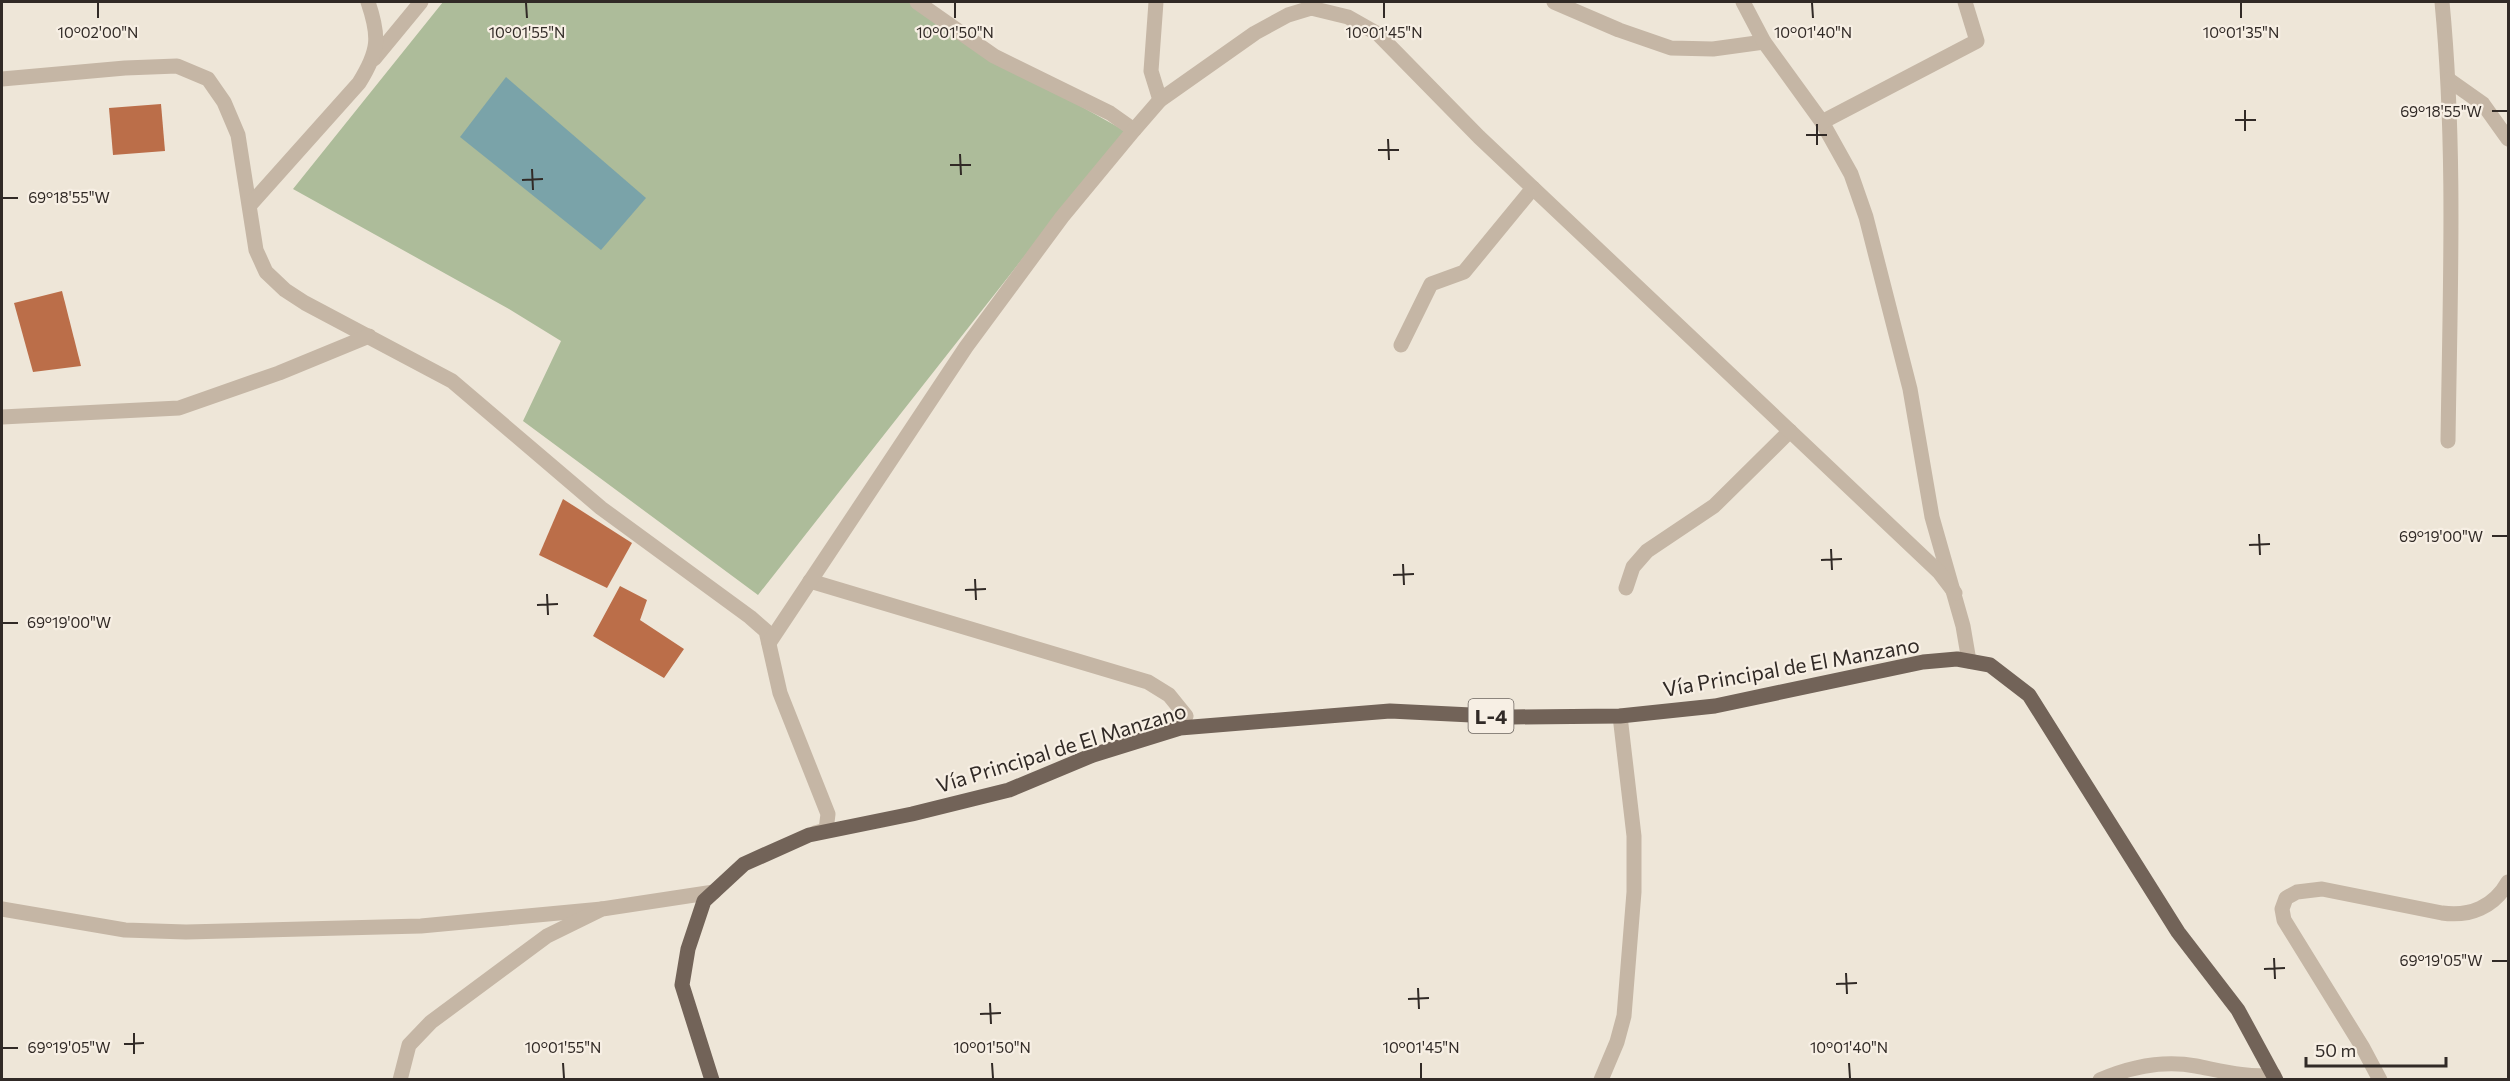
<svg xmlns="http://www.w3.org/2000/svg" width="2510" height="1081" viewBox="0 0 2510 1081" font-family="Commissioner,sans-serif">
	<rect width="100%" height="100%" fill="#eee6d8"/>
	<path fill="#adbc9a" d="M443,2H910L964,41L1134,136L1049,225L758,595L523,421L561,341L509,309L293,189Z"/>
	<path fill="#7aa3a9" d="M506,77L646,198L601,250L460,137Z"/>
	<g fill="#bb6e49">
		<path d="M161,104L165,151L113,155L109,108Z"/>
		<path d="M62,291L81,366L33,372L14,303Z"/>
		<path d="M563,499L632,543L607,588L539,555Z"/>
		<path d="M620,586L647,600L640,620L684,649L664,678L593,636Z"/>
	</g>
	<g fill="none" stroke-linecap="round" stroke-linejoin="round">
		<g stroke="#c5b6a5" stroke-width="15">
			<path d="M917,2L994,56L1110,113L1134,130"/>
			<path d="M1156,2L1151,71L1160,100"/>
			<path d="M1554,2L1619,30L1671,48L1713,49L1764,42"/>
			<path d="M1743,2L1764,42L1822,122L1851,174L1866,217L1910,389L1932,517L1963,626L1969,661"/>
			<path d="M2442,2C2456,148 2450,294 2448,441"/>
			<path d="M374,59L421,2"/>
			<path d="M2,79L125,68L177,66L208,79L224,102L238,135L256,250L266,272L285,290L305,303L452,381L601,508L750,617L766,631L780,693L828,814L826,830L815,833"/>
			<path d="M2449,80L2483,104L2508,139"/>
			<path d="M1822,122L1977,41L1965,2"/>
			<path d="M250,205L359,83C379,51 380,37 368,2"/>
			<path d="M1401,345L1431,284L1464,272L1533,188"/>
			<path d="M2,417L179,408L279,373L369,336"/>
			<path d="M810,581L1148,682L1169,695L1186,716L1180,728"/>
			<path d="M1626,588L1633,567L1647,551L1714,506L1790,431"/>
			<path d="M769,643L966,347L1062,217L1134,130L1160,100L1255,33L1288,15L1311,8L1348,17L1378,34L1479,137L1939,572L1955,593"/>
			<path d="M2,909L125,930L186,932L421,926L602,909"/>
			<path d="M400,1080L409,1045L431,1022L547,936L602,909L714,892"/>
			<path d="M1601,1080L1617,1042L1624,1016L1634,892V836L1620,716"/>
			<path d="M2100,1080C2130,1067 2163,1060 2196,1066C2222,1071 2247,1078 2274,1075"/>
			<path d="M2380,1080L2363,1048L2284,920L2282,909L2286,898L2297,892L2322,889L2442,913C2470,917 2494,907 2508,882"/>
		</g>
		<path stroke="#726358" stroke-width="15" d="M712,1080L682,985L688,949L704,901L744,864L809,835L912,814L1009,790L1093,755L1180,728L1390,711L1512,717L1620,716L1715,706L1923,662L1957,659L1990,665L2029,695L2178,932L2238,1010L2276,1080"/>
	</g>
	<path fill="none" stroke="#312a26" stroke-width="2" d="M98,3V18M526,3L527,18M955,3V18M1384,3V18M1812,3L1813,18M2241,3V18M2245,110V131M2492,111H2507M2235,120H2256M1817,124V145M1806,135H1827M1388,139L1389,160M1378,150H1399M960,154L961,175M950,165H971M532,169L533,190M522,180L543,179M3,198H18M2259,534L2260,555M2492,536H2507M2249,545L2270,544M1831,549L1832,570M1821,560L1842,559M1403,564L1404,585M1393,575L1414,574M975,579L976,600M965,590L986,589M547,594L548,615M537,605L558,604M3,623H18M2274,958L2275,979M2492,961H2507M2264,969L2285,968M1846,973L1847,994M1836,984L1857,983M1418,988L1419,1009M1408,999L1429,998M990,1003L991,1024M980,1014L1001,1013M134,1033V1054M124,1044L144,1043M3,1048H18M563,1063L564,1078M992,1063L993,1078M1421,1063V1078M1849,1063L1850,1078"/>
	<g text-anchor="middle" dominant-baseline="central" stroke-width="4.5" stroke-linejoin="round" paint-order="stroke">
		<rect fill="#f7efe4" stroke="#6c655f" stroke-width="1.5" x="1468.5" y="699" width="45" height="34" rx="4.5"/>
		<g font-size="20" font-weight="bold" fill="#312a26">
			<text x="1491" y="716">L-4</text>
		</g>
		<g font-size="21" fill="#312a26" stroke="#f7efe4">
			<text transform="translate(1791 666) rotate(-10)">Vía Principal de El Manzano</text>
			<text transform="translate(1061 747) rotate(-17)">Vía Principal de El Manzano</text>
		</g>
	</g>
	<g font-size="15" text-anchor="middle" fill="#312a26" stroke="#f7efe4" stroke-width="4.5" stroke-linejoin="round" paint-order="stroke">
		<text x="98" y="38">10°02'00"N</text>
		<text x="527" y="38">10°01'55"N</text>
		<text x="955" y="38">10°01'50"N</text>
		<text x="1384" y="38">10°01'45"N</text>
		<text x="1813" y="38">10°01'40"N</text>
		<text x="2241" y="38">10°01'35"N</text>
		<text x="2441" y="117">69°18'55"W</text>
		<text x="69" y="203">69°18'55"W</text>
		<text x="2441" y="542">69°19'00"W</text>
		<text x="69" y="628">69°19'00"W</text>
		<text x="2441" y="966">69°19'05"W</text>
		<text x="69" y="1053">69°19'05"W</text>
		<text x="563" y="1053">10°01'55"N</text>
		<text x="992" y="1053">10°01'50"N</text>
		<text x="1421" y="1053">10°01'45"N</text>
		<text x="1849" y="1053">10°01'40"N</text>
	</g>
	<rect width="2510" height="1081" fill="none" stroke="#312a26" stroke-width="6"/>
	<path d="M2306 1057v9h140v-9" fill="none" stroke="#312a26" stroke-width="3"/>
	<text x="2315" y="1057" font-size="18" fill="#312a26" stroke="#f7efe4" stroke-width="4.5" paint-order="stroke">50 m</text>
</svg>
